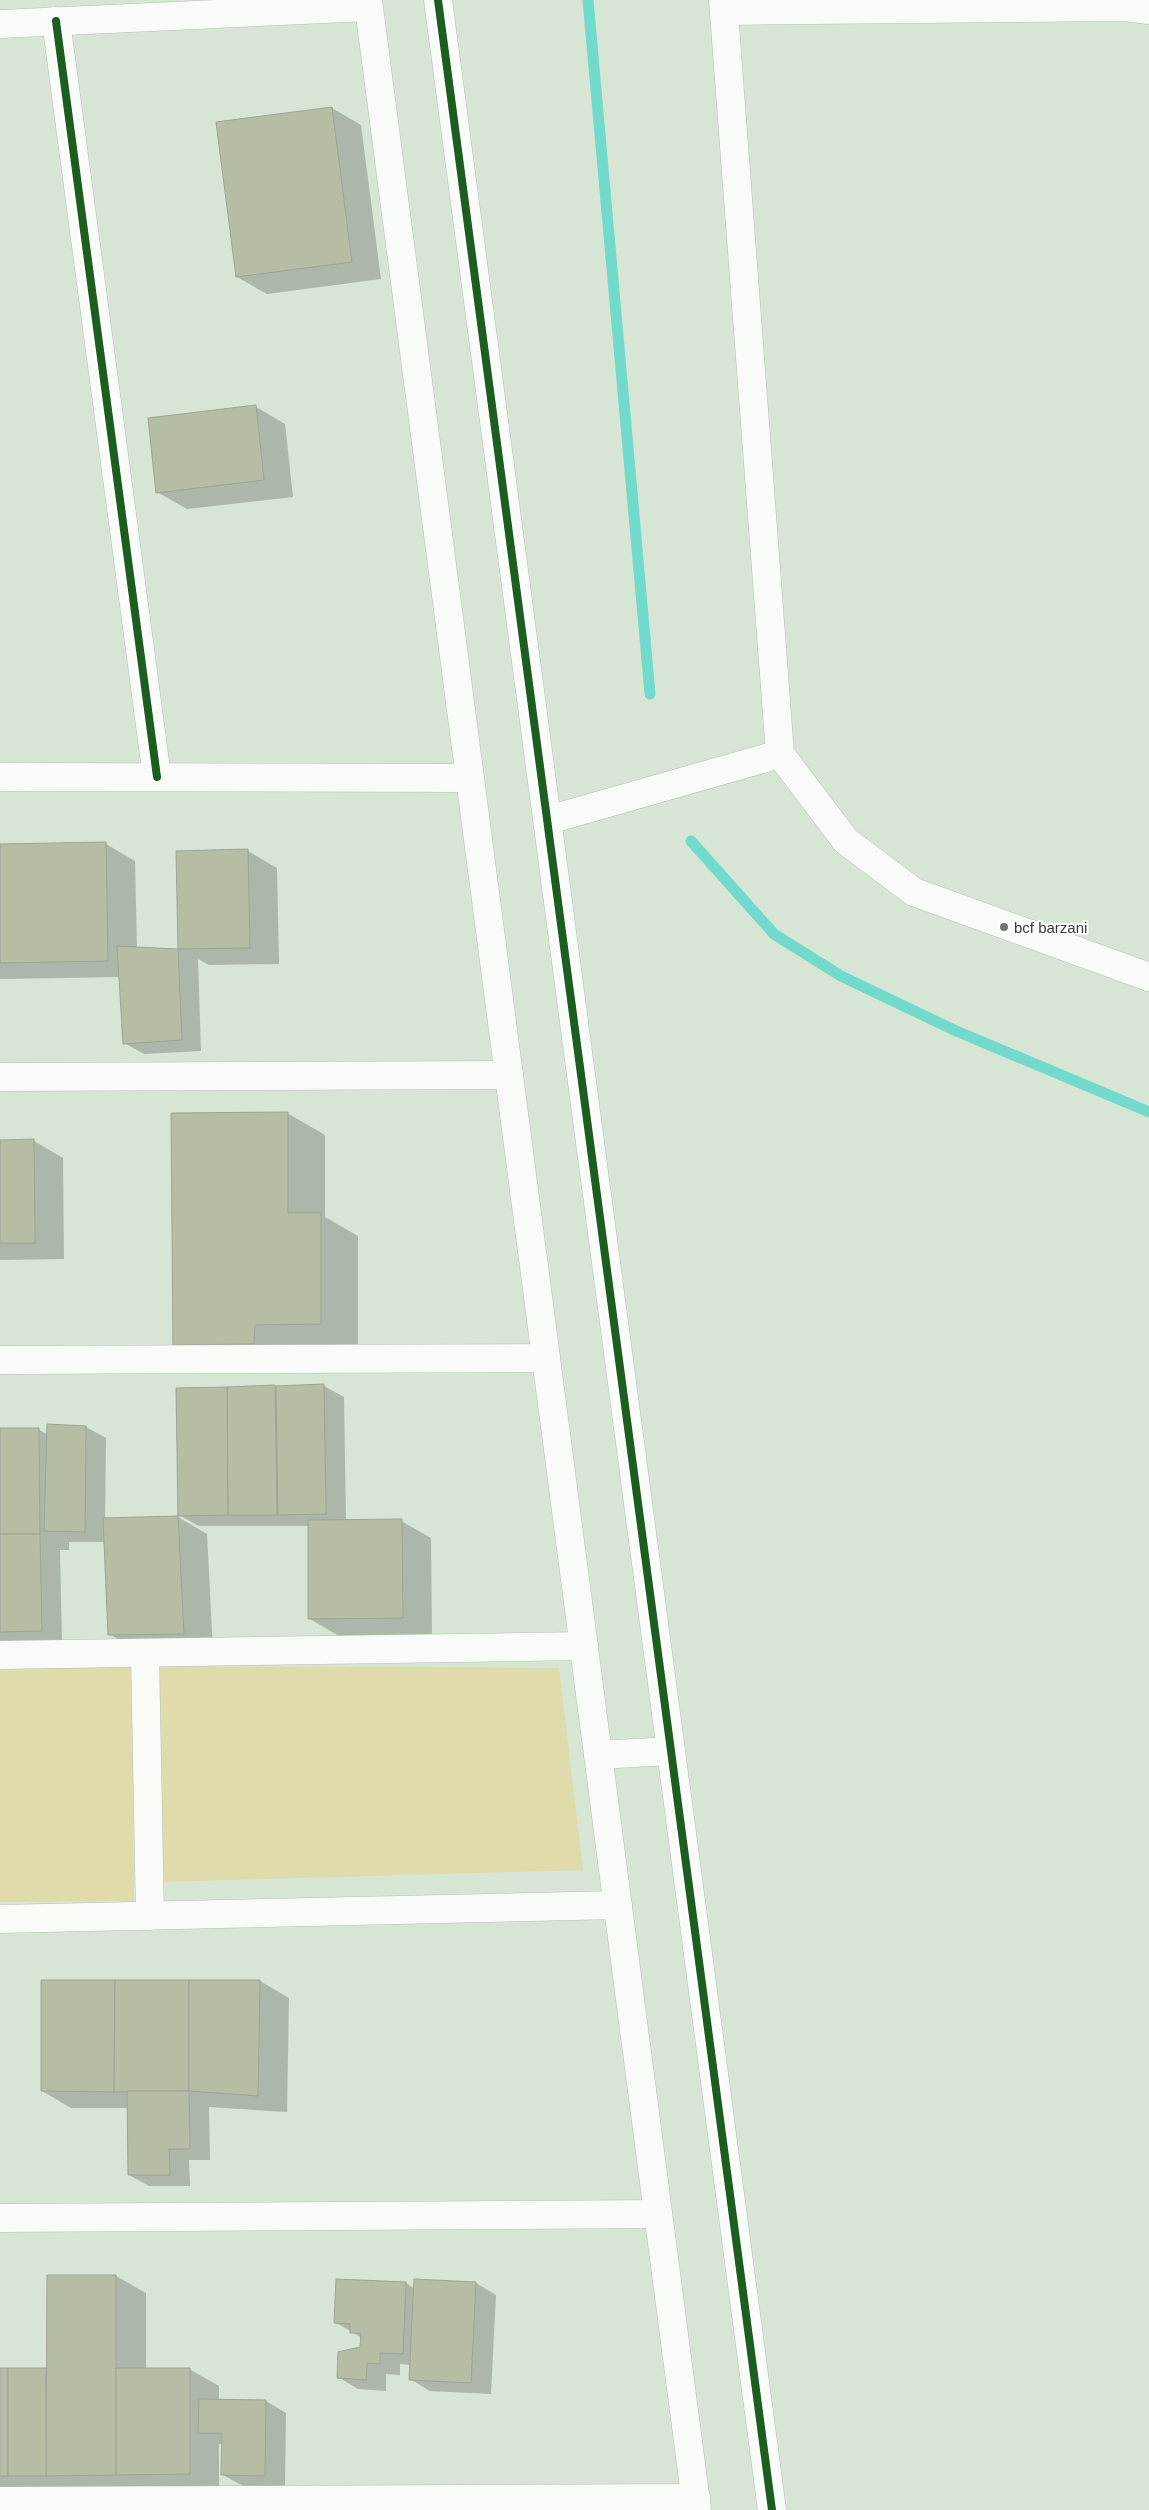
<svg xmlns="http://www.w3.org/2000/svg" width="1149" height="2510" viewBox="0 0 1149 2510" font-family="Arial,sans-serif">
	<rect width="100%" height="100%" fill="#d7e5d4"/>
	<g fill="#dfdbab">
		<path d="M132,1665L134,1901L0,1902V1666Z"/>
		<path d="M152,1666L559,1668L583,1870L161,1882Z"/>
	</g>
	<g fill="#0003">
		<path d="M332,108L361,125L381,279L267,294L237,277Z"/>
		<path d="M256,407L285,424L293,497L187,509L157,492Z"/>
		<path d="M106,844L135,861L137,948L179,950L177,852L248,851L277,868L279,964L209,965L198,959L201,1051L144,1054L124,1043L120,977L0,979V846Z"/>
		<path d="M287,1113L325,1135V1217L358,1236V1345H292L211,1366L174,1345Z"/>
		<path d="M0,1141H34L63,1158L64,1259L0,1260Z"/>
		<path d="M324,1386L344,1397L346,1521H401L431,1538L432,1634L339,1636L310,1619L309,1526H199L179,1515L177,1389Z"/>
		<path d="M86,1427L106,1438L105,1519L178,1517L207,1534L213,1650L139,1651L109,1634L105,1542H69V1550H60L62,1642L0,1643V1430L38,1429L48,1435Z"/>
		<path d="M43,1981H260L289,1998L287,2112L209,2107L210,2160H189L190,2186H149L129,2175V2108H71L42,2091Z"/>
		<path d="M49,2276H116L146,2293V2369H189L219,2386V2400L266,2401L286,2413L285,2487L243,2486L223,2475V2444H219V2491L76,2492L67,2487L0,2488V2368L48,2371Z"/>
		<path d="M415,2280L476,2283L496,2295L491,2394L430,2391L410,2379L411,2365L400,2364V2375L386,2374V2391L358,2389L338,2377L361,2348L362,2338L335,2322L406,2283L415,2289Z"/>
	</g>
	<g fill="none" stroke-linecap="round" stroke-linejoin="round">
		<g stroke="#72dacd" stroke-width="11">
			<path d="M588,0L650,694"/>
			<path d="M691,841L774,934L841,976L954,1030L1149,1112"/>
		</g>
	</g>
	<g fill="#b5bea5" stroke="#9ca496">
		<path d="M332,107L352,262L236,277L216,122Z"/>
		<path d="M256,405L264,480L156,493L148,418Z"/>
		<path d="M106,842L108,961L0,963V844Z"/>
		<path d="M248,849L250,948L178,949L176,851Z"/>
		<path d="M117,946L178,949L182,1040L123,1044Z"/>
		<path d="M288,1112V1213H321V1324L255,1325L254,1344L173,1345L171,1113Z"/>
		<path d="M34,1139L35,1243H0V1140Z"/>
		<path d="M324,1384L326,1514L278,1515L276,1386Z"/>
		<path d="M275,1385L277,1515H228L227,1387Z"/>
		<path d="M227,1387L228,1515L178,1516L176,1388Z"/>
		<path d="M47,1424L86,1426L85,1532L44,1531Z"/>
		<path d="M0,1428H39L40,1534H0Z"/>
		<path d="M178,1516L184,1634L108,1635L103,1518Z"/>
		<path d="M402,1519L403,1618L308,1619V1520Z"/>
		<path d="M0,1534H40L42,1631L0,1632Z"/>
		<path d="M41,1980H115L114,2092L41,2091Z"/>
		<path d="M115,1980H189V2091L114,2092Z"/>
		<path d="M189,1980H260L258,2096L189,2091Z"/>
		<path d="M127,2091H189L190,2149H169L170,2175H128Z"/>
		<path d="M47,2275H116V2475L46,2476Z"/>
		<path d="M336,2279L406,2282L403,2354L380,2353V2364L367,2363L366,2380L337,2378L338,2352L360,2347L361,2333H350V2324L334,2323Z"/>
		<path d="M414,2279L476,2282L471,2383L409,2380Z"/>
		<rect x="0" y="2368" width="8" height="108"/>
		<rect x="8" y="2368" width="38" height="108"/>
		<path d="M116,2368H190V2474L116,2475Z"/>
		<path d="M199,2399L266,2400L265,2476L221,2475L222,2433H198Z"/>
	</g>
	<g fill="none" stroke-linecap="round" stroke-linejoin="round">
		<g stroke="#b5c0b4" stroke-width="29">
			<g id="minor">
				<path d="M368,0L697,2510"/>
				<path d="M438,0L772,2510"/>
				<path d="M723,0L780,754L846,841L914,892L1149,977"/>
				<path d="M724,11L1126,7L1149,10"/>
				<path d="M56,21L157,777"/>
				<path d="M0,24L368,7"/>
				<path d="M0,777L469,778"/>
				<path d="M548,820L780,754"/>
				<path d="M0,1077L509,1075"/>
				<path d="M0,1360L546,1358"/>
				<path d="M145,1654L150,1916"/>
				<path d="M0,1655L584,1646"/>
				<path d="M598,1755L671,1751"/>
				<path d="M0,1919L618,1905"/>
				<path d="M0,2218L658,2214"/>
				<path d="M0,2501L696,2498"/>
			</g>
		</g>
		<use href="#minor" stroke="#f9fbf9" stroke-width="28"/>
		<g stroke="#fff" stroke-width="11">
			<g id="cycleway">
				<path d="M438,0L772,2510"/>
				<path d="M56,21L157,777"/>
			</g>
		</g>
		<use href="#cycleway" stroke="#1b5e20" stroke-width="8"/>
	</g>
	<circle fill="#6c7769" stroke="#fff" stroke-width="2" cx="1004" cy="927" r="5"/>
	<g text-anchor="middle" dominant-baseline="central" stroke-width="4" stroke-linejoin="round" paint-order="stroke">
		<g font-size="15" fill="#323c30" stroke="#fff" text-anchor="start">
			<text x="1014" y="927">bcf barzani</text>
		</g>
	</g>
</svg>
